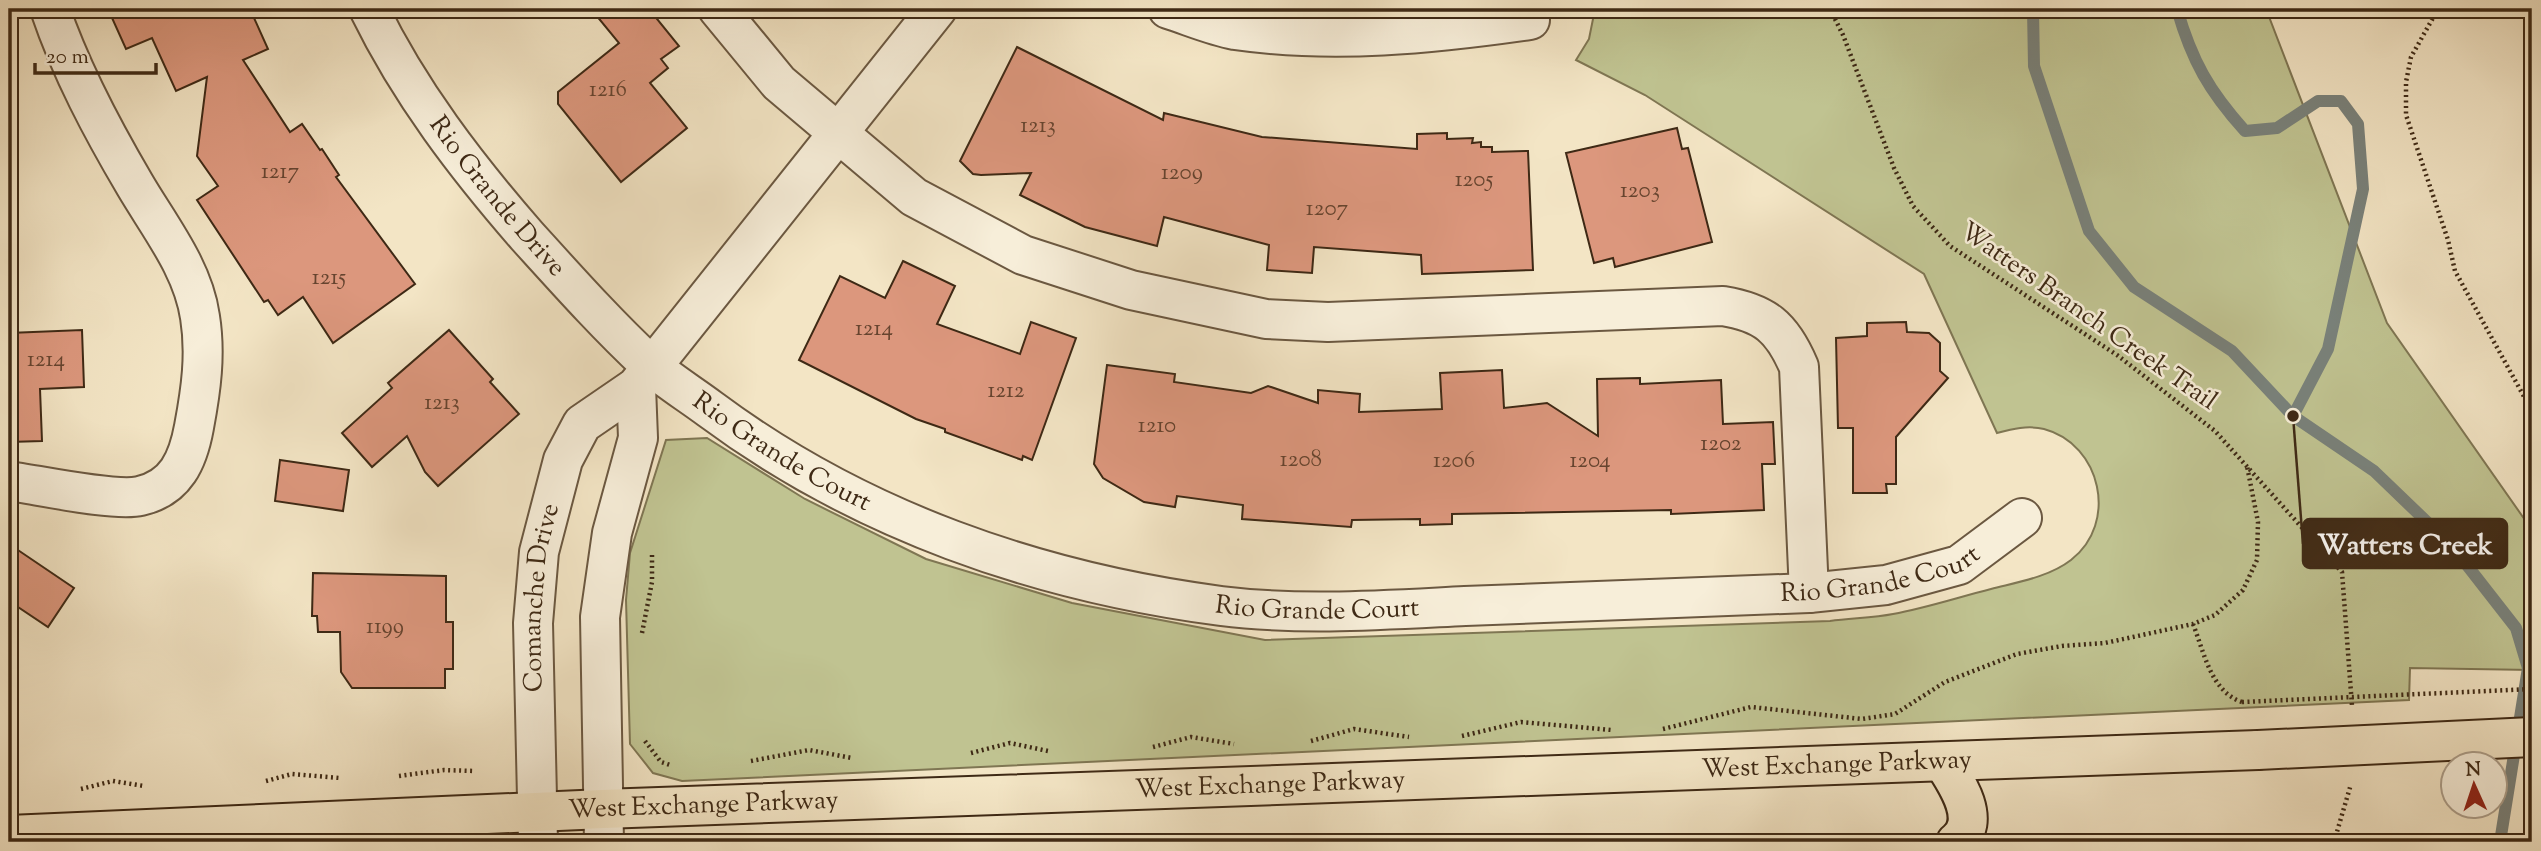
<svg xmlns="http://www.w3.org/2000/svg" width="2541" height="851" viewBox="0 0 2541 851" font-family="'Sorts Mill Goudy',serif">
	<rect width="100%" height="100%" fill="#f3e5c5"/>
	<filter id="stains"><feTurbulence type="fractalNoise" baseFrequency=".00286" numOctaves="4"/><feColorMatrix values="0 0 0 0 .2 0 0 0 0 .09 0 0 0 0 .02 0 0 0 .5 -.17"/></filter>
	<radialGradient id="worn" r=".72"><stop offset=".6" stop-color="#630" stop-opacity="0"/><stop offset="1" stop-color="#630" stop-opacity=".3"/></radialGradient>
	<path fill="#c0c391" stroke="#7f7653" stroke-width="2" d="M1595,9H2266L2387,323L2532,530V670L2410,668L2409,700L682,781L653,773L630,744L626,600L630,553L666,440L707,438L805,499L926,559L1072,603L1265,640L1830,621C1851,618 1873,618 1893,614C1926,608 1959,597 1991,589C2018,582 2049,577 2071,560C2119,523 2101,444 2044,429C2028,425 2012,429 1997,433L1924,274L1645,95L1576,60L1589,39Z"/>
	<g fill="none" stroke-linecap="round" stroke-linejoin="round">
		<g stroke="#79817a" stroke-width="12">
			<path d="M2033,9L2034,66L2089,231L2134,287L2232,351L2293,416L2374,471L2452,546L2516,628L2528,668L2500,842"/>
			<path d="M2177,9C2192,61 2209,91 2245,131L2277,128L2318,101H2341L2358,124L2363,189L2328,349L2293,416"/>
		</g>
	</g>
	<g fill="#dc977d" stroke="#3e2915" stroke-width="2">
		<path d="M108,9H250L268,49L243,60L290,132L302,124L320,150L322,149L339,175L336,177L415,284L333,343L303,297L278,315L268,300L264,302L197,200L218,186L197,156L207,77L176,91L152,38L126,49Z"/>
		<path d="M591,9H649L679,46L661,59L668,68L650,83L687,128L621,182L558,104V92L619,43Z"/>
		<path d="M1017,47L1163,120L1164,113L1262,137L1417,149V134L1447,133V139L1473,138L1472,143L1481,142V147H1492V152L1528,151L1533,270L1422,274L1421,255L1314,247L1312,273L1267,270L1269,245L1164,217L1157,246L1085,227L1020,195L1031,173L981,175L973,174L960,161Z"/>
		<path d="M1677,128L1682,149L1688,148L1712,242L1615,267L1613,258L1594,263L1566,153Z"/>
		<path d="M903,261L955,286L937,324L1020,354L1031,322L1076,338L1032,460L1023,456L1022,460L945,432V429L916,419L799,360L840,276L885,298Z"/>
		<path d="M1906,322L1907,332L1929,333L1940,343V371L1948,378L1896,437V484H1886L1887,493H1853V428H1838L1836,338L1867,336V323Z"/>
		<path d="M82,330L84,387L40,389L42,441L9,442V333Z"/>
		<path d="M449,330L493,379L490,382L519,414L438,486L425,472L407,436L372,467L342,433L392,388L388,383Z"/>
		<path d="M1107,365L1175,374L1174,382L1251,393L1268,386L1318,403V390L1360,394L1359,412L1442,409L1440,373L1502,370L1504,408L1547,403L1598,436L1597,379L1640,378V384L1721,380L1723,424L1773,422L1775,464H1762L1764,510L1671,514V510L1452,514V524L1420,525V519L1352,520L1351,527L1242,519L1243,505L1177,496L1175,507L1144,502L1103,478L1094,464Z"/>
		<path d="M280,460L349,470L343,511L275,501Z"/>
		<path d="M9,544L74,588L48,627L9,601Z"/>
		<path d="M313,573L446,576V622H453V669H445V688H352L341,672L340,632H318L317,616H312Z"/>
	</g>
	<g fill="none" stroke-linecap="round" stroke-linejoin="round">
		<g stroke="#6b5841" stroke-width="42">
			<g id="minor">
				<path id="s1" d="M369,9C410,93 466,166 527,236C566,279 606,324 649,364C667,380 690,394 710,409C859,520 1037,582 1221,606C1302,616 1384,610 1465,606C1580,602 1694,597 1809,593L1886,585L1959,565L2022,518"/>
				<path d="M718,9L779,83L914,197L1023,255L1131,290L1266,319L1328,322L1723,306C1765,313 1782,327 1799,367L1809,593"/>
				<path d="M1168,9C1190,16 1213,26 1235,30C1333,44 1433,34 1530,20"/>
				<path d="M9,481C38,485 115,502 140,496C176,488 188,460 194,427C201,390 206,354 200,317C193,268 159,226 135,185C102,129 71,71 50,9"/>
				<path id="s2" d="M538,842L533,623L539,552L563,460L582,424L636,387L937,9"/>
				<path d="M604,842L600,617L612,533L638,438L636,387"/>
			</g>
		</g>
		<g stroke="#3e2915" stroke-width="42">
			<g id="major">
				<path d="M1943,762C1957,783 1983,822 1956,842"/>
				<path id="s3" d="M9,835L603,809L2258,750"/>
			</g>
		</g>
		<g stroke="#3e2915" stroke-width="4.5" stroke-dasharray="2 3.5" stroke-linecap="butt">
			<path d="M1830,9L1843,35L1894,168L1913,206L1950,246L2117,355L2215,431L2342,572L2352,706"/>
			<path d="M2438,9L2411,57L2406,82V115L2448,240L2455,271L2527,402L2532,418"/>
			<path d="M2193,624C2204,652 2211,692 2242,702"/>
			<path d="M642,633L652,582V555"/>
			<path d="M1663,729L1751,707L1862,719L1895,714L1945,682L2017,654L2062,646L2105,643L2193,624L2215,615L2243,590L2257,560L2258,522L2247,466"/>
			<path d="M1462,736L1521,722L1612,730"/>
			<path d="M645,741L661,762L670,765"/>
			<path d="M1311,741L1354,729L1409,737"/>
			<path d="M1153,747L1191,737L1234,744"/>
			<path d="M971,753L1010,743L1048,751"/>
			<path d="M751,761L809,750L852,758"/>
			<path d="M399,776L444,770L474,771"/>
			<path d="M266,781L292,774L340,778"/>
			<path d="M81,789L113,781L144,786"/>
			<path d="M2334,842L2351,784"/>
		</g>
		<use href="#minor" stroke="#f7eed9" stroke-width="38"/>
		<use href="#major" stroke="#f3e5c5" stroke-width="38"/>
		<g stroke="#3e2915" stroke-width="42" stroke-linecap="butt">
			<path id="major-bridge" d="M2258,750L2532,737"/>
		</g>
		<path stroke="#3e2915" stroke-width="4.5" stroke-dasharray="2 3.5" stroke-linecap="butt" d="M2242,702L2532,689"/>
		<use href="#major-bridge" stroke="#f3e5c5" stroke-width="38"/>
	</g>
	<g text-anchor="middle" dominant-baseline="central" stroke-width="5" stroke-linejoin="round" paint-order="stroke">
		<g font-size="23" fill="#66442f">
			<text x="608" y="90">1216</text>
			<text x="1038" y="126">1213</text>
			<text x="280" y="172">1217</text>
			<text x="1182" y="173">1209</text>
			<text x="1474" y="180">1205</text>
			<text x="1640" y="191">1203</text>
			<text x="1327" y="209">1207</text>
			<text x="329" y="278">1215</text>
			<text x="874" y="329">1214</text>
			<text x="46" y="360">1214</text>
			<text x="1006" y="391">1212</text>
			<text x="442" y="403">1213</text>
			<text x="1157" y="426">1210</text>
			<text x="1721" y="444">1202</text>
			<text x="1301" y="460">1208</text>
			<text x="1454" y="461">1206</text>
			<text x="1590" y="461">1204</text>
			<text x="385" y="627">1199</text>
		</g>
		<g font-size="26" fill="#3e2915" stroke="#f7eed9">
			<text stroke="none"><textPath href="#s1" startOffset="228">Rio Grande Drive</textPath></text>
			<text transform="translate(2088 317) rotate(35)">Watters Branch Creek Trail</text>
			<text stroke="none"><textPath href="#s1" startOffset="614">Rio Grande Court</textPath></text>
			<text stroke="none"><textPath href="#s1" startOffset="1746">Rio Grande Court</textPath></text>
			<text stroke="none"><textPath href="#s2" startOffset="245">Comanche Drive</textPath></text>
			<text stroke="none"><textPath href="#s1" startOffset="1180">Rio Grande Court</textPath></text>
			<text stroke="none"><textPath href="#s3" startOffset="1829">West Exchange Parkway</textPath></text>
			<text stroke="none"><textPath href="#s3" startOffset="1262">West Exchange Parkway</textPath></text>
			<text stroke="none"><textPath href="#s3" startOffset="695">West Exchange Parkway</textPath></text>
		</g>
	</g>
	<path fill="none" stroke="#3e2915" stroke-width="2.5" d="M2293 416L2303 544"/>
	<circle fill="#3e2915" stroke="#f7eed9" stroke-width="2.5" cx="2293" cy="416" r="7"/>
	<rect fill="#3e2915" stroke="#3e2915" stroke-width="2.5" x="2303" y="519" width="204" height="49" rx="7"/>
	<g font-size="28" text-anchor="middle" font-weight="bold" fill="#fff">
		<text x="2405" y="554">Watters Creek</text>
	</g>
	<rect width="2541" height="851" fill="none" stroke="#f3e5c5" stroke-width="35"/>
	<rect x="10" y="10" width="2520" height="830" fill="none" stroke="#3e2915" stroke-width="3.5"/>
	<rect x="18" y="18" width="2506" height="816" fill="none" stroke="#3e2915" stroke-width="2"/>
	<g transform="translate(2474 785) rotate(357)"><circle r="33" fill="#f7eed9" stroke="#ad9f8b" stroke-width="2"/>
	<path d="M0-5L12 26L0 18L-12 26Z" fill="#8f2418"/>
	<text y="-10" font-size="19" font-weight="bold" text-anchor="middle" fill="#3e2915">N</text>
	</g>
	<path d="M35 63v10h121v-10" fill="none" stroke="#3e2915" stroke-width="3.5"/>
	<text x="46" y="63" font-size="21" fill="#3e2915" stroke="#f7eed9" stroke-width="5" paint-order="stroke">20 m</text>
	<rect width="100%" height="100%" filter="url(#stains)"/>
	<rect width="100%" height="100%" fill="url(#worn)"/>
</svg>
